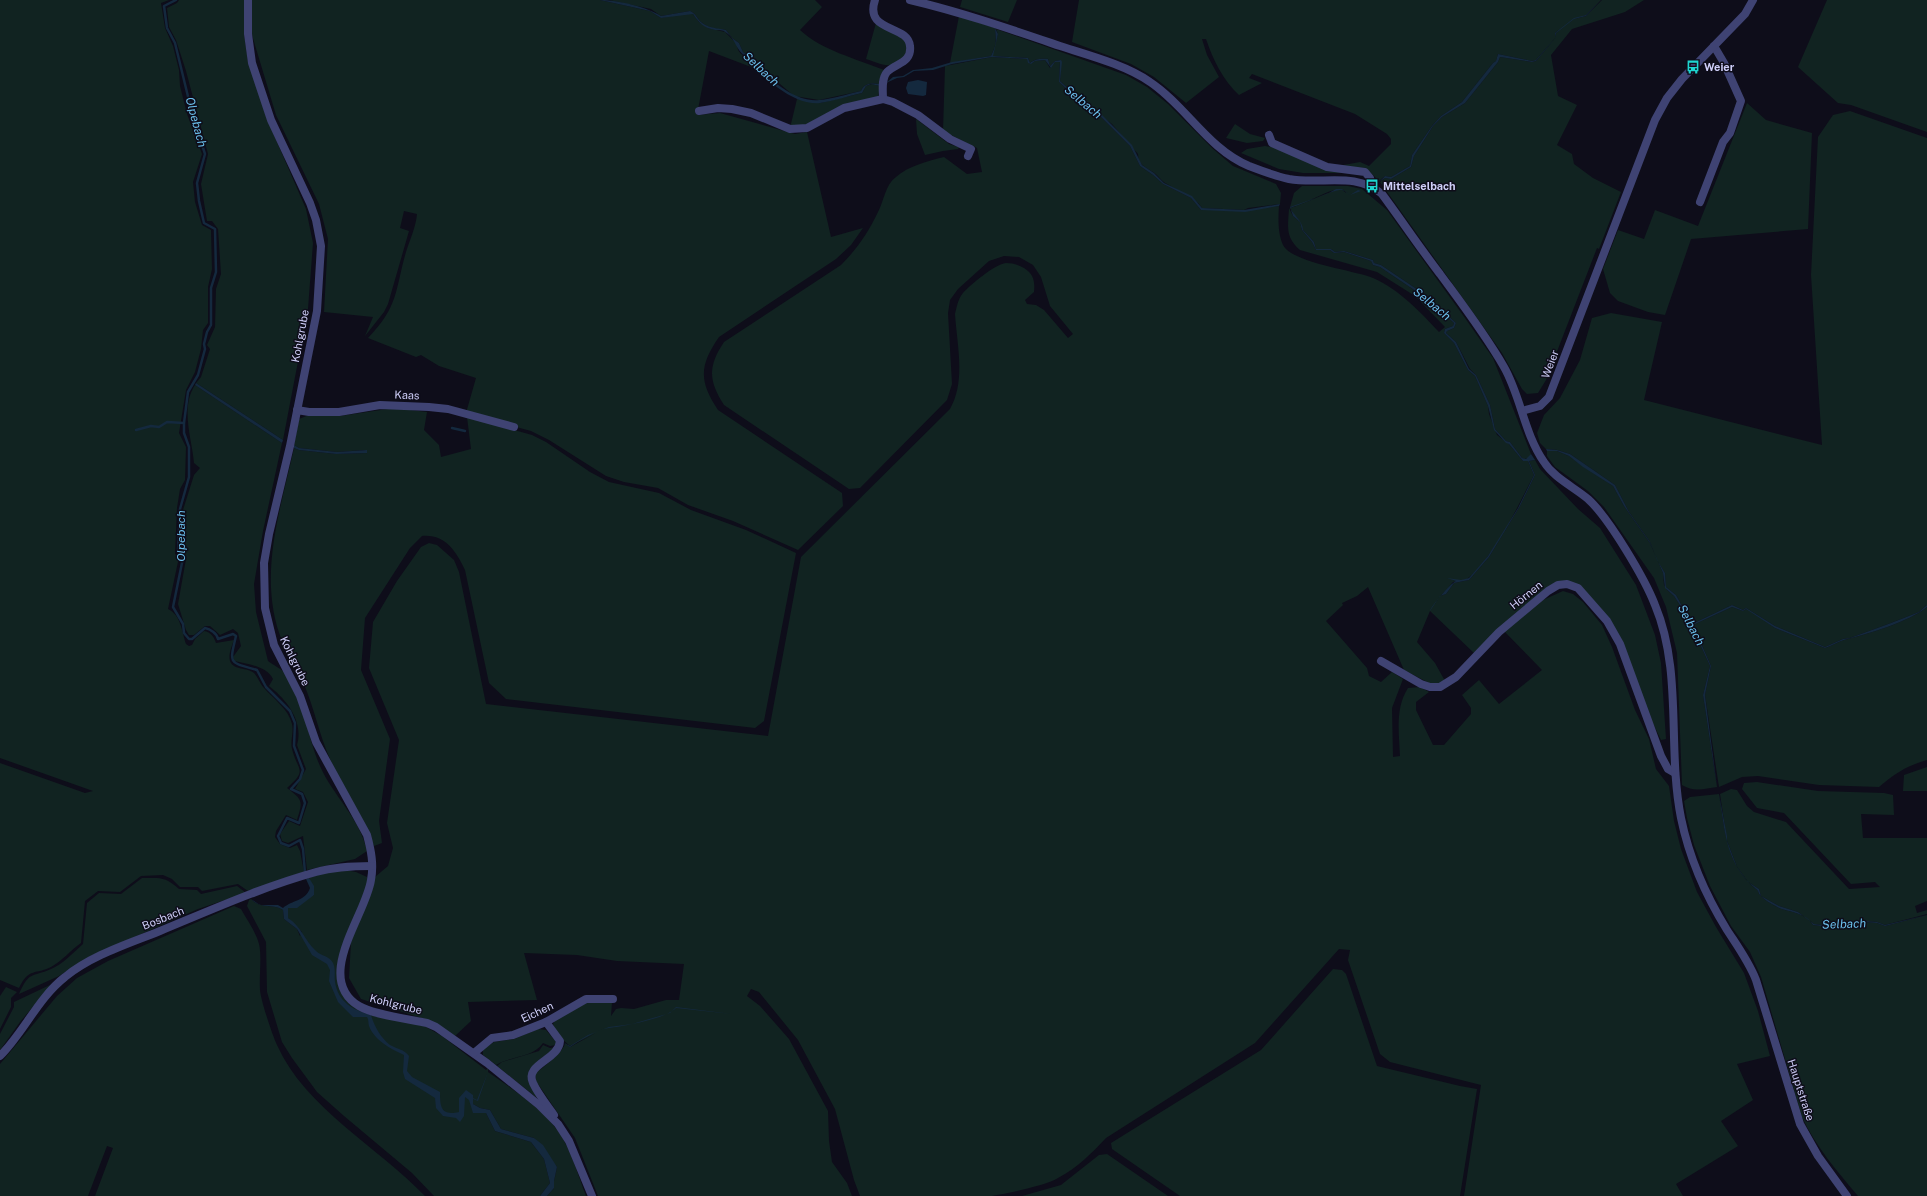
<svg xmlns="http://www.w3.org/2000/svg" width="1927" height="1196" viewBox="0 0 1927 1196" font-family="'Public Sans',sans-serif">
	<rect width="100%" height="100%" fill="#0e0d1a"/>
	<g fill="#112321">
		<path d="M0,0H169L161,3L165,28L173,46L179,70L180,86L187,114L202,154L193,182L195,202L202,225L211,230L212,269L208,287V323L203,330L201,349L195,372L186,390L179,433L186,447L185,480L180,489L177,508L175,554L179,557L168,609C181,615 182,632 186,644L189,646L192,645L195,639L204,631C211,632 214,637 216,643L234,640C232,646 228,654 230,661C234,671 247,667 254,673C258,677 260,684 264,688C274,699 289,710 292,724C294,732 290,741 292,749C298,772 308,769 287,788C303,800 303,801 297,820L286,815L276,831L275,837L280,844L290,848L297,845L300,851L304,872L248,891L238,884L202,891L198,887H180L172,879L163,875L141,876L120,892L98,891L85,901L81,943C71,950 62,961 51,967C36,975 29,967 19,988L0,980V763L85,793L93,791L0,758Z"/>
		<path d="M179,0H245L244,34L248,61L267,119L306,209L313,243L308,309L283,440L196,383L201,377L210,349L207,345L215,327L216,289L221,274L218,229L212,221H207L201,184L208,154L186,71L176,40L169,27L167,8L177,3Z"/>
		<path d="M252,0H600L650,11L661,18L690,13L693,14L699,22L708,28L725,32L737,44L738,50L741,54L747,57L759,70L709,51L697,115L720,113L795,134L807,132L831,237L863,228L851,245L836,259L719,337C699,366 699,381 718,410L842,493L843,506L798,550L733,521L688,505L658,488L624,482L606,476L549,440L531,431L466,413L476,378L439,366L421,355L416,357L368,338C399,306 395,290 406,252C410,239 416,227 417,214L404,211L400,228L409,231L388,304L384,312L365,336L373,317L324,312L328,239L319,204L276,115L252,35Z"/>
		<path d="M609,0H815L822,7L800,30C821,50 857,59 884,70L880,84C872,83 864,83 861,91L819,100L794,96L743,52L739,43L732,38L726,30C717,29 708,28 701,22C697,19 696,13 690,11L661,16L651,9Z"/>
		<path d="M962,0H1017L1008,22L960,7Z"/>
		<path d="M1079,0H1601L1586,15L1574,19L1586,16L1602,0H1644L1625,12L1572,29L1551,55L1558,96L1577,105L1557,145L1572,154L1574,164L1593,178L1621,192L1599,249L1597,248L1546,380L1538,393L1527,394L1522,389L1502,353L1380,182L1385,178L1391,179L1411,167L1414,156L1433,126L1442,117L1465,103L1498,62L1500,57L1532,62L1536,61L1556,37V33L1560,29L1555,33L1556,37L1536,60L1532,61L1498,54L1496,61L1493,63L1462,102L1441,116L1432,126L1412,155L1410,166L1391,177L1385,176L1379,181L1366,168L1338,166L1360,162L1369,166L1391,144V139L1387,134L1355,114L1252,74L1249,78L1262,83L1239,95C1223,80 1213,60 1206,39H1202L1207,55L1219,77L1186,103L1154,77L1131,64L1072,42Z"/>
		<path d="M1827,0H1927V132L1851,105L1838,103L1798,67Z"/>
		<path d="M959,16L995,28C996,40 997,44 991,56L950,63Z"/>
		<path d="M876,23C883,27 901,35 905,41C912,51 902,64 890,65C883,66 873,61 866,59Z"/>
		<path d="M996,29L1126,75L1147,87L1168,104L1212,148L1233,166L1276,184L1281,193L1280,204L1248,208L1244,210L1202,208C1194,195 1179,192 1167,184C1161,181 1158,175 1153,172C1145,167 1138,164 1138,154L1112,124L1085,104L1060,81L1061,60L1055,61L1050,66L1048,59C1042,58 1034,59 1030,63L1028,58L992,56L998,34Z"/>
		<path d="M992,57L1027,59L1030,64L1035,61L1045,60L1050,68L1055,62H1060L1059,82L1084,105L1099,115L1130,146L1140,166L1153,175L1163,184L1191,198L1201,210H1250L1279,206C1278,219 1278,234 1283,245C1292,263 1354,270 1373,278C1399,289 1421,313 1439,332L1445,327L1415,296L1377,272L1300,250C1285,237 1288,227 1289,208L1293,216L1300,222L1302,230L1312,242L1316,250H1330L1334,253L1344,252L1371,261L1373,265L1380,267L1426,298L1454,323L1453,326L1445,329L1444,333L1454,343L1468,370L1475,376L1488,406L1489,414L1497,435L1509,444L1523,461H1528L1534,475C1517,507 1503,540 1479,567C1476,570 1472,576 1468,578C1463,582 1453,580 1447,579L1458,581L1453,582C1447,590 1440,595 1435,604L1440,596L1446,594L1454,583L1469,580L1489,557L1520,506L1535,475L1529,461L1535,460L1540,469L1578,509L1600,528L1636,585L1655,635L1661,663L1666,739L1661,740L1647,711L1622,643L1580,586L1558,582L1475,654L1430,611L1417,642L1435,663L1445,681L1437,684L1429,683L1404,670L1368,587L1357,596L1342,603L1343,605L1326,621L1367,668L1369,676L1381,682L1392,672L1403,679L1392,708L1393,757L1400,756C1399,733 1395,708 1408,688L1420,687L1429,692L1416,702V710L1433,745H1444L1471,714V708L1462,695L1479,680L1499,704L1542,670L1504,631L1543,600L1563,591L1573,594L1583,602L1602,625L1612,647L1635,710L1649,739L1656,769L1669,786L1674,821L1681,849L1697,892L1716,927L1744,973L1758,1011L1770,1056L1737,1064L1753,1100L1721,1121L1738,1146L1676,1184L1683,1196H1464L1481,1085L1390,1062L1380,1054L1348,960L1350,950L1339,949L1255,1043L1106,1138C1092,1153 1077,1168 1058,1178C1047,1185 1006,1194 992,1196H860L854,1180L835,1109L798,1040L759,992L751,989L747,996L760,1006L789,1039L828,1111L829,1141L832,1162L847,1183L852,1196H598L575,1138L536,1081L535,1074C543,1067 564,1052 565,1043L570,1047L596,1033L570,1046C563,1040 555,1033 553,1024L556,1019L588,1002H612L611,1016L616,1009L621,1008L634,1009L666,1000H679L684,964L617,961L577,955L524,953L537,1000L468,1002L471,1021L455,1036L428,1020L361,999L349,978L351,942L375,877L388,866L393,848L387,823L399,740L369,668L373,622L397,581L421,547L429,543L437,545L454,560L459,572L486,704L768,736L801,557L950,409C966,381 957,345 955,314C957,306 958,299 963,293C970,285 995,264 1006,263C1013,263 1018,265 1024,268C1034,274 1035,282 1034,292L1025,300L1027,304L1036,305L1044,310L1068,338L1073,334L1050,306L1041,277L1033,265L1019,257L1004,256L989,261L958,289L950,300L948,313L952,384L947,400L860,488L849,489L724,405C708,380 708,366 724,342L841,265C857,249 868,233 878,212C884,201 885,185 896,177C908,166 928,161 944,157L967,174L982,172L977,148L943,131L945,66Z"/>
		<path d="M872,84L880,86L878,97L807,125L790,128L797,99L820,103L862,93L866,86Z"/>
		<path d="M1747,103L1766,120L1812,133L1808,229L1691,239L1665,315L1648,312L1618,301L1610,293L1603,269L1618,230L1644,239L1655,210L1698,226Z"/>
		<path d="M1850,111L1927,138V605L1919,612L1891,623L1850,638L1843,639L1825,647L1775,626L1746,608L1743,610L1732,605L1692,624L1676,595L1666,587L1665,573L1657,561L1650,542L1629,512L1615,485L1570,454L1557,450L1546,449L1540,443L1537,433L1544,415L1560,398L1580,360L1592,318L1611,313L1662,322L1644,400L1822,445L1811,275L1818,137L1833,115Z"/>
		<path d="M916,119L949,144L959,147L958,149L943,151L925,155L917,134Z"/>
		<path d="M1235,124L1250,134L1265,138L1263,141L1247,143L1226,138Z"/>
		<path d="M1265,146L1277,148L1356,173H1303L1279,169L1241,153L1247,149Z"/>
		<path d="M1302,186H1348L1362,189L1387,210L1465,318L1493,358L1531,454L1529,458L1524,459L1522,458L1510,442L1506,441L1495,429L1490,405L1476,375L1470,369L1456,342L1446,333L1447,331L1454,328L1456,323L1427,296L1381,265L1374,263L1373,260L1344,251L1335,252L1331,249H1316L1314,242L1302,229L1300,222L1294,215L1290,208C1299,206 1337,188 1342,189C1342,190 1346,193 1347,193L1342,189C1326,189 1307,205 1290,207L1294,193Z"/>
		<path d="M195,385L282,443L263,531L254,584L256,612L268,661C273,665 282,669 286,674C303,696 308,739 320,766C333,796 360,818 367,851L355,859L307,870L303,836L288,843L282,841L280,834L289,821L300,826L308,802L303,792L295,789L306,769L297,745C304,721 286,699 269,686L273,679C267,666 247,664 234,661L233,657L241,646L238,633L233,629L220,635L210,626H205L194,635H189L186,630L178,604L186,559L182,548L183,510L194,475L200,468L194,463C192,439 180,408 195,385Z"/>
		<path d="M394,408L427,412L424,430L439,445L441,457L471,449L467,417L532,435L546,442L590,472L609,482L659,493L691,510L746,530L796,553L764,721L755,728L506,699L489,683L465,570C456,551 445,534 422,536L410,548L365,618L361,670L390,739L379,821L382,843L374,846C363,816 343,789 330,759C319,734 314,707 303,682C298,670 291,659 285,647C276,629 272,608 271,588C269,541 284,494 294,448L299,450L336,454L367,453L366,450L337,452L299,448L294,445L299,419L309,415L340,416Z"/>
		<path d="M1547,451H1557L1569,456L1584,467L1613,486L1624,506L1650,543L1663,573L1664,585L1667,590L1674,596L1687,616L1710,666L1703,695L1717,787C1704,789 1693,792 1682,785L1677,653L1666,607L1654,578L1604,507L1588,491L1555,467L1547,456Z"/>
		<path d="M1732,607L1743,611L1746,609L1749,610L1775,628L1825,648C1831,646 1838,642 1844,640C1867,634 1909,622 1927,607V760C1906,766 1896,773 1879,787L1819,785L1758,776L1742,777L1719,787L1705,695L1711,666L1693,625Z"/>
		<path d="M1927,767V791H1903L1904,775Z"/>
		<path d="M1757,782L1818,791L1884,793L1893,795L1894,815L1861,814L1863,838H1927V901L1915,906L1917,913L1927,910V914L1885,925L1877,922L1865,921L1851,924L1842,923L1829,926L1814,924L1798,912L1779,906L1761,896L1759,889L1748,882L1737,867L1727,841L1720,794L1731,789L1737,790L1747,806L1754,812L1786,822L1849,889L1880,887L1875,882L1851,884L1784,813L1757,808L1742,789L1744,783Z"/>
		<path d="M1719,794C1725,831 1726,864 1756,889C1759,891 1758,894 1761,896C1765,901 1774,905 1779,908C1789,912 1807,913 1813,925L1829,927L1842,925L1851,926L1865,922L1877,923L1885,926L1927,915V1196H1858C1837,1171 1816,1147 1802,1117L1761,977L1750,952L1731,926L1710,886L1694,845L1687,818L1684,801L1690,797Z"/>
		<path d="M345,870L356,872L367,877L368,883L340,953L338,979L355,1006L426,1027L442,1036L486,1070L488,1068V1072C512,1089 541,1107 558,1131C571,1149 578,1175 586,1196H547L554,1188V1181L557,1167L534,1138L501,1129L490,1110L480,1108L473,1104V1099L469,1098L476,1112L486,1113L495,1131L531,1142L544,1159L550,1183L540,1196H434L412,1173L344,1116L317,1092L292,1058L282,1042L267,992L266,942L247,906L249,900L251,899C261,910 272,903 283,910L284,919L297,929L300,936L302,932L288,918V908L314,895L309,878L329,871Z"/>
		<path d="M142,878C160,878 165,876 179,889L197,890L201,894L237,886L246,893L198,909L87,958L59,976L19,994C30,970 31,978 51,969C62,965 74,952 83,944L87,903L99,893L121,894Z"/>
		<path d="M234,906L241,909C247,920 256,932 259,944C262,956 259,976 260,990C261,1001 272,1034 277,1045C305,1108 378,1147 425,1196H95L113,1148L107,1146L88,1196H0V1064L57,996L77,978L108,961Z"/>
		<path d="M1333,969L1342,970L1346,974L1377,1066L1460,1086L1477,1089L1460,1196H1180L1112,1149L1111,1143L1261,1050Z"/>
		<path d="M52,984L20,1022L0,1050V1034L14,1007V1002Z"/>
		<path d="M6,987L17,992L11,998V1007L0,1029V996Z"/>
		<path d="M538,1029L546,1030L557,1043L556,1045L550,1046L543,1043C533,1058 510,1056 496,1065L483,1055V1049L494,1042L514,1039Z"/>
		<path d="M543,1045L550,1048L556,1047L530,1070L529,1083L542,1102L497,1066L502,1062L539,1051Z"/>
		<path d="M1107,1154L1168,1196H1022L1061,1185L1099,1155Z"/>
	</g>
	<g fill="#14293e">
		<path d="M600,0C618,0 647,7 661,16L690,11C696,13 697,19 701,22C708,28 717,28 726,30L732,38L739,43L743,52L749,56C763,74 793,103 819,100C833,99 847,94 861,91C864,83 872,83 880,84V86L871,84L866,86L862,93C848,96 834,101 820,103C793,106 762,77 747,57C736,52 736,38 725,32C723,30 718,30 715,30C704,28 699,23 693,14L661,18L650,11Z"/>
		<path d="M1601,0L1586,16L1574,19L1556,33V37L1536,61L1532,62L1500,57L1498,62L1465,103L1442,117L1433,126L1414,156L1411,167L1391,179L1385,178L1379,182L1385,176L1391,177L1410,166L1412,155L1432,126L1441,116L1462,102L1493,63L1496,61L1498,54L1532,61L1536,60L1556,37L1555,33L1574,18L1586,15Z"/>
		<path d="M995,28L998,34L993,56L1028,58L1030,63C1034,59 1042,58 1048,59L1050,66L1055,61L1061,60L1062,62L1060,81L1085,104L1100,113L1132,145L1142,165L1154,173L1164,183L1192,196L1202,208L1244,210L1280,204L1279,206L1245,212L1201,210L1191,198L1163,184L1153,175L1140,166L1130,146L1099,115L1084,105L1059,82L1060,62H1055L1051,68L1045,60L1035,61L1031,64L1028,63L1027,59L992,57L952,64L933,70L914,71L904,77L897,78L886,83L893,77L903,76L913,70L932,68L952,62L991,56C997,44 996,41 995,28Z"/>
		<path d="M918,80L927,82L926,95L923,96L908,94L906,88L908,82Z"/>
		<path d="M1336,189H1342L1350,195L1358,190L1361,191L1350,195C1348,194 1344,190 1342,190C1338,188 1298,206 1290,208C1294,215 1303,222 1303,230L1314,242L1316,249H1331L1335,252L1344,251L1373,260L1374,263L1381,265L1427,296L1456,323L1454,328L1447,331L1446,333L1456,342L1469,369L1476,375L1490,405L1495,429L1506,441L1510,442L1522,458L1526,459L1531,454L1535,460L1529,461L1535,475L1520,506L1489,557L1469,580L1454,583L1446,594L1440,596L1430,611C1431,606 1451,583 1456,581L1447,578L1461,580L1469,578L1488,556L1518,508L1534,475L1528,461H1523L1509,444L1506,443L1494,430L1488,406L1475,376L1468,370L1454,343L1444,333L1445,329L1453,326L1454,323L1426,298L1380,267L1373,265L1371,261L1344,252L1334,253L1330,250H1316L1312,242L1302,230L1300,222L1293,216L1290,207L1327,194Z"/>
		<path d="M196,383L283,440L282,443L195,385Z"/>
		<path d="M294,445L299,448L337,452L367,450V453L336,454L299,450L294,448Z"/>
		<path d="M1546,449L1557,450L1570,454L1615,485L1629,512L1650,542L1657,560L1665,573L1666,587L1676,595L1692,624L1732,605L1743,610L1746,608L1775,626L1825,647L1843,639L1850,638L1891,623L1919,612L1927,605V607C1909,622 1867,634 1844,640C1838,642 1831,646 1825,648L1775,628L1746,609L1743,611L1732,607L1693,625L1711,666L1705,695L1717,787L1703,695L1710,666L1687,616L1674,596L1665,588L1663,573L1650,543L1624,506L1613,486L1583,467L1569,456L1557,451H1547Z"/>
		<path d="M1719,794L1727,836V841L1737,867L1748,882L1759,889L1761,896L1779,906L1798,912L1814,924L1829,926L1842,923L1851,924L1865,921L1877,922L1885,925L1927,915L1885,926L1877,923L1865,922L1851,926L1842,925L1829,927L1813,925C1807,913 1789,912 1779,908C1774,905 1765,901 1761,896C1758,894 1759,891 1756,889C1725,863 1725,831 1719,794Z"/>
		<path d="M309,878L314,886V895L297,908H288V918C302,927 304,940 316,951C321,956 330,956 333,963C336,969 334,976 335,982C338,1002 353,1010 371,1015C374,1026 381,1038 390,1045C397,1049 404,1049 409,1056L407,1071L412,1077L440,1092C440,1107 441,1116 459,1112V1098L466,1090L473,1095V1098L477,1100L488,1072L478,1101L473,1099V1104L480,1108L490,1110L501,1129L534,1138L543,1145L557,1167L554,1181V1188L547,1196H540L550,1183L544,1159L531,1142L495,1131L486,1113H473L469,1100L465,1097L464,1116L460,1122L456,1118L443,1116L436,1108L435,1098L405,1079L403,1072L404,1055C391,1049 374,1040 369,1026C368,1023 369,1020 367,1017H353L338,1002L329,981L330,970L327,964L312,955L297,929L284,919L283,910C272,903 261,910 251,899L260,905H278L283,908C292,900 306,901 310,888L306,879Z"/>
		<path d="M676,1007L732,1014L676,1008C665,1019 625,1026 609,1028C596,1030 581,1040 570,1047L564,1043L570,1046L588,1035L609,1027L632,1024L670,1013Z"/>
	</g>
	<g fill="none" stroke-linecap="round" stroke-linejoin="round">
		<g stroke="#14293e" stroke-width="2.5">
			<path d="M176,0L164,6L167,28L175,43L192,113L205,154L197,183L199,201L204,223L215,229L216,272L211,288V325L207,332L204,344L205,349L198,375L188,392L184,423V433L189,447V477L180,509L178,551L183,558L173,607L183,624L184,633L189,639H192L205,628C210,629 217,633 218,639L233,634L236,636C229,665 229,662 257,670L266,687L290,711L295,723L294,746L303,770L300,779L291,789L302,794L305,803L299,823L287,818L278,836L281,843L289,846L300,840L303,849L305,873"/>
			<path d="M452,428L465,431"/>
			<path d="M136,430L151,426L159,427L167,422L184,423"/>
		</g>
		<g stroke="#3f4373" stroke-width="8">
			<path d="M248,0V34L252,63L271,120L310,203L316,220L321,246L317,311L290,446L269,534L264,563L265,608L274,645L300,696L316,742L367,835C371,850 374,864 371,880C366,915 313,978 359,1006C374,1015 408,1019 427,1023L436,1027L487,1063L539,1105L558,1124L569,1141L592,1196"/>
			<path d="M875,0C864,33 908,24 910,46C912,63 896,63 887,72C881,79 883,91 883,99L893,102L918,115L950,139L971,149L968,156"/>
			<path d="M699,111L718,108L732,109L751,113L790,129L807,128L844,108L883,99"/>
			<path d="M1269,135L1272,143L1327,167L1365,172L1370,178L1372,186"/>
			<path d="M1700,202L1723,142L1730,133L1741,101L1724,63L1714,46"/>
			<path d="M297,410L309,412H339L380,405L429,407L448,409L514,427"/>
			<path d="M1522,411L1540,406L1549,397L1655,120L1667,98L1682,79L1745,14L1753,0"/>
			<path d="M1381,661L1421,684L1430,687H1440L1456,677L1499,632L1548,591L1558,585L1567,584L1578,588L1607,621L1620,644L1661,756L1668,769L1675,773"/>
			<path d="M546,1022L560,1041C559,1060 524,1064 533,1083C538,1094 547,1105 554,1115"/>
			<path d="M474,1053L492,1038L513,1035L546,1022L586,999H613"/>
			<path d="M0,1056C24,1032 38,998 65,977C92,955 128,944 160,931C211,910 262,887 316,872C334,867 353,866 372,866"/>
		</g>
		<path stroke="#3f4373" stroke-width="8" d="M910,0C961,12 1010,29 1060,46C1088,55 1126,65 1150,82C1186,106 1208,149 1249,166C1262,171 1275,176 1289,179C1322,185 1355,171 1382,194C1402,221 1420,248 1440,274C1462,304 1485,334 1504,367C1521,397 1524,433 1544,462C1554,478 1574,487 1588,499C1609,518 1645,579 1655,605C1683,672 1667,748 1681,818C1689,857 1706,896 1727,930C1738,947 1749,962 1756,980L1800,1124L1818,1156L1847,1196"/>
	</g>
	<defs>
		<g id="bus-bare" transform="scale(1.08)"><path d="M-5-6H5V4H4V6H2V4H-2V6H-4V4H-5ZM-3.5-4V0h7V-4ZM-3.5 1.2v1.5H-2V1.2ZM2 1.2v1.5H3.5V1.2Z" fill="#1ed4d0" stroke="#0e0d1a" stroke-width="2.5" paint-order="stroke"/></g>
	</defs>
	<g fill-rule="evenodd">
		<use href="#bus-bare" x="1693" y="67"/>
		<use href="#bus-bare" x="1372" y="186"/>
	</g>
	<g text-anchor="middle" dominant-baseline="central" stroke-width="3" stroke-linejoin="round" paint-order="stroke">
		<g font-size="11" font-weight="bold" fill="#cecef8" stroke="#0e0d1a" text-anchor="start">
			<text x="1704" y="67">Weier</text>
			<text x="1383" y="186">Mittelselbach</text>
		</g>
		<g font-size="11" fill="#cecef8" stroke="#0e0d1a">
			<text transform="translate(300 336) rotate(-79)">Kohlgrube</text>
			<text transform="translate(1550 364) rotate(-69)">Weier</text>
			<text transform="translate(407 395) rotate(2)">Kaas</text>
			<text transform="translate(1526 595) rotate(-39)">Hörnen</text>
			<text transform="translate(295 661) rotate(64)">Kohlgrube</text>
			<text transform="translate(163 918) rotate(-22)">Bosbach</text>
			<text transform="translate(396 1004) rotate(14)">Kohlgrube</text>
			<text transform="translate(537 1012) rotate(-25)">Eichen</text>
			<text transform="translate(1801 1090) rotate(72)">Hauptstraße</text>
		</g>
		<g font-size="12" font-style="italic" fill="#6abeea" stroke="#0e0d1a">
			<text transform="translate(761 69) rotate(43)">Selbach</text>
			<text transform="translate(1083 102) rotate(40)">Selbach</text>
			<text transform="translate(196 122) rotate(75)">Olpebach</text>
			<text transform="translate(1432 304) rotate(39)">Selbach</text>
			<text transform="translate(181 536) rotate(-90)">Olpebach</text>
			<text transform="translate(1691 625) rotate(63)">Selbach</text>
			<text transform="translate(1844 924) rotate(-2)">Selbach</text>
		</g>
	</g>
</svg>
